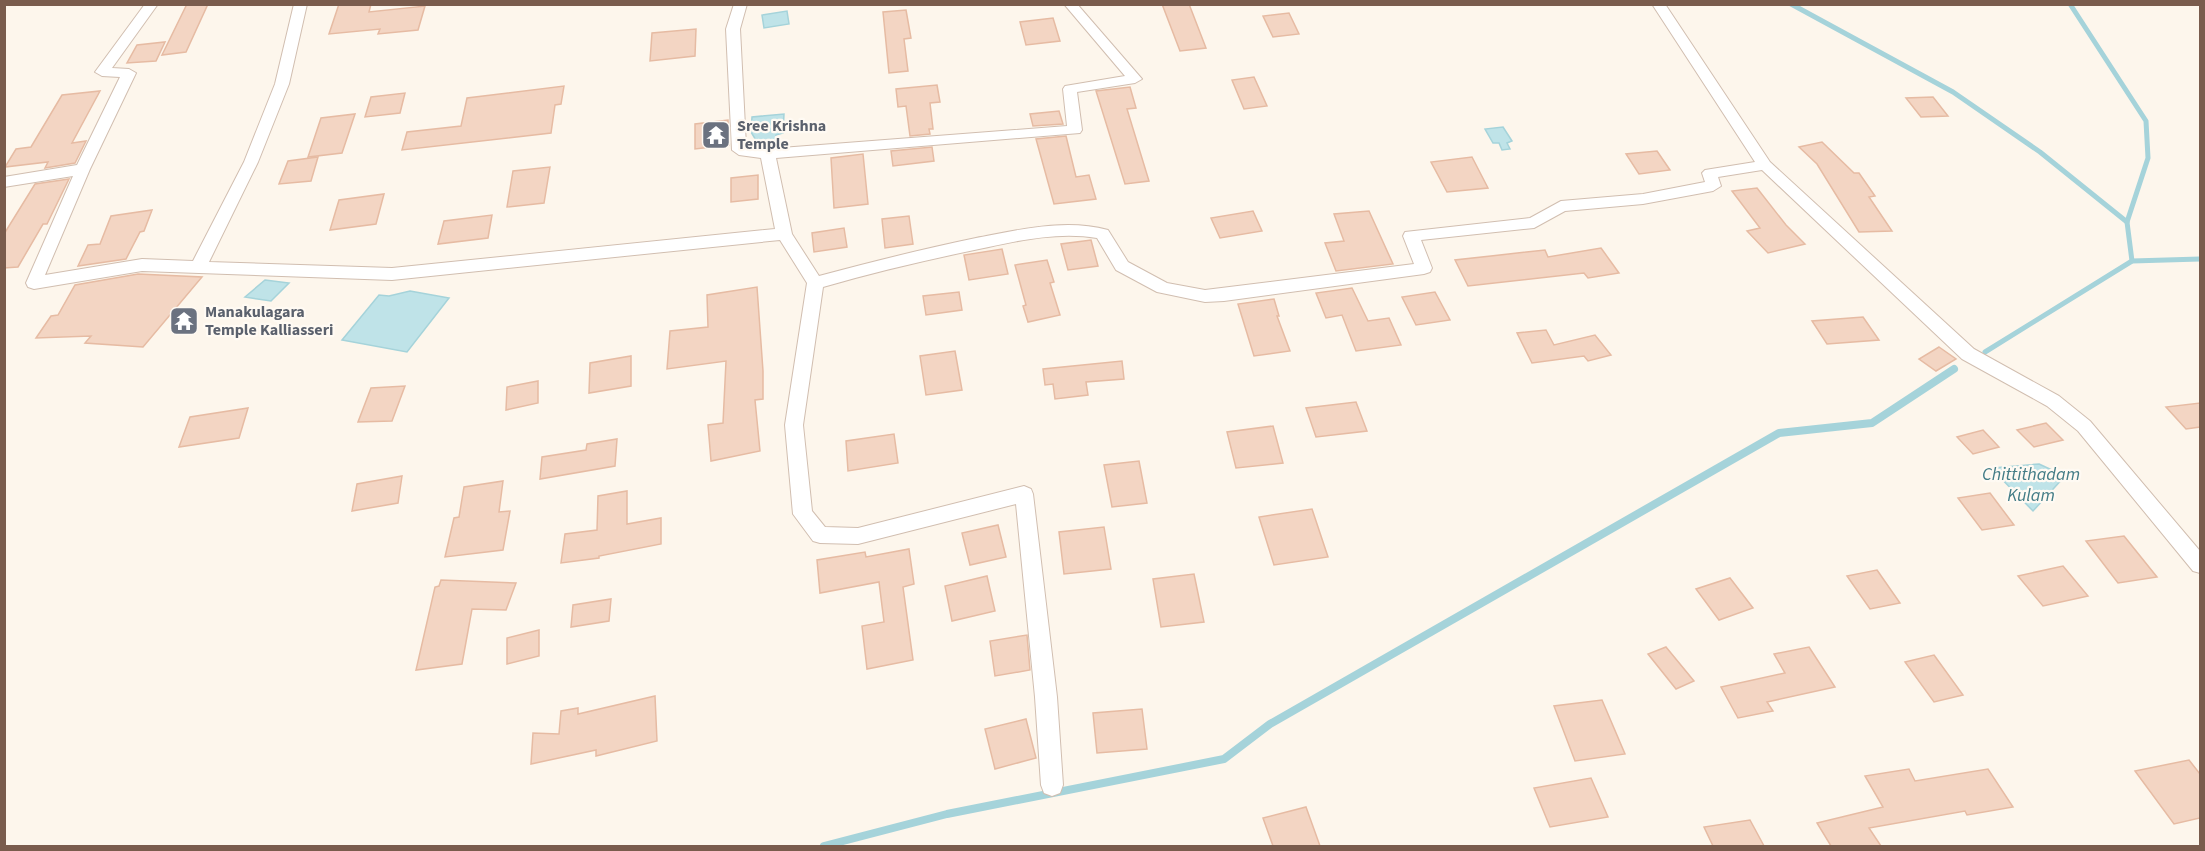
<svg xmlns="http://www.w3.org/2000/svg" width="2205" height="851" viewBox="0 0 2205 851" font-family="'Source Sans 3',sans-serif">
	<rect width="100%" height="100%" fill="#fdf6ec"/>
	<g fill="#bfe3e8" stroke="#a5d3da" stroke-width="1.5">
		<path d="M787,11L789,24L764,28L762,15Z"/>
		<path d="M784,114L783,133L776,135V145L766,146L763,141L757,142L751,132L752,117Z"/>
		<path d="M1503,127L1512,141L1507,143L1510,149L1502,150L1499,143H1493L1485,129Z"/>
		<path d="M265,280L289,283L271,301L245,297Z"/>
		<path d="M410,291L449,298L407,352L342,340L379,295L389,296Z"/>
		<path d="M2039,464L2065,476L2033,511L1991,468Z"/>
	</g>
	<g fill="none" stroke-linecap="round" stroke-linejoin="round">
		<g stroke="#a5d3da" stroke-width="5">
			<path d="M1791,4L1953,92L2040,152L2127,222"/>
			<path d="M2070,4L2146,121L2148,158L2127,222L2132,261"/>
			<path d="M1985,352L2132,261L2200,259"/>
		</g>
		<path stroke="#a5d3da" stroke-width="8" d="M824,846L947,814L1224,759L1270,724L1779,433L1872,423L1954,369"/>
	</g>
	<g fill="#f3d5c3" stroke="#e6bba3" stroke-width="1.5">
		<path d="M187,4H208L186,52L162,55Z"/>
		<path d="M339,4H371L369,12L425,6L418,30L378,34L380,29L329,34Z"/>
		<path d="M1162,4H1189L1206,48L1180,51Z"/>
		<path d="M906,10L911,38L904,39L908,71L889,73L883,12Z"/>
		<path d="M1289,13L1299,34L1273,37L1263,16Z"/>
		<path d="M1053,18L1060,41L1026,45L1020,22Z"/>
		<path d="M696,29L695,56L650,61L652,33Z"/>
		<path d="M165,42L156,61L127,63L137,45Z"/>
		<path d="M1254,77L1267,106L1244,109L1232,80Z"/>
		<path d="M937,85L940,102L930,103L933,129H929L930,134L910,136L906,106L898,107L896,89Z"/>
		<path d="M564,86L561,104L555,105L551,133L402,150L407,132L461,126L467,98Z"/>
		<path d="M1130,87L1136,108L1127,109L1149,181L1125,184L1096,91Z"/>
		<path d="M100,91L72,143L86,141L75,163L45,168L48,162L5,167L16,149L31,147L62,95Z"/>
		<path d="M405,93L400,113L365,117L371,97Z"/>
		<path d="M1933,97L1948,116L1921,117L1906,98Z"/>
		<path d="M1059,111L1063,124L1033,126L1030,114Z"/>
		<path d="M355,114L342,153L308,157L321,118Z"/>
		<path d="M728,120L729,145L695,149V124Z"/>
		<path d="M1066,136L1076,177L1089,175L1096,199L1054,204L1036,139Z"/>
		<path d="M1822,142L1854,173H1859L1875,196L1869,197L1892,231L1859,232L1817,164L1799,147Z"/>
		<path d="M932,147L934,161L893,166L891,151Z"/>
		<path d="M1657,151L1670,170L1639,174L1626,154Z"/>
		<path d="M863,154L868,204L834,208L831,158Z"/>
		<path d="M318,157L311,181L279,184L288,161Z"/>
		<path d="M1472,157L1488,188L1447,192L1431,162Z"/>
		<path d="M550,167L544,203L507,207L513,171Z"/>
		<path d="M758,175V199L731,202V178Z"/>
		<path d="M69,179L47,224H43L18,267L4,268V234L35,184Z"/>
		<path d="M1757,188L1786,225L1805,244L1768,253L1747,231L1760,228L1732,191Z"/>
		<path d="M384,194L376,224L330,230L339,200Z"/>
		<path d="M152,210L144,231L140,232L126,259L78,266L88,245L100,244L111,216Z"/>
		<path d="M1253,211L1262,231L1220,238L1211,218Z"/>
		<path d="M1369,211L1393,264L1336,271L1325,243L1344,241L1334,214Z"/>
		<path d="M492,215L488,238L438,244L444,221Z"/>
		<path d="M909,216L913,244L885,248L882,219Z"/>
		<path d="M844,228L847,247L814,252L812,233Z"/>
		<path d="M1091,240L1098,266L1068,270L1061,244Z"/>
		<path d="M1601,248L1619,273L1588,278L1584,273L1468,286L1455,260L1545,250L1548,257Z"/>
		<path d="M1002,249L1008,274L969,280L964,255Z"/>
		<path d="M1047,260L1054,282L1050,283L1060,315L1028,322L1023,306L1026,305L1015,265Z"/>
		<path d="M138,274L202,277L143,347L85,343L91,336L36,338L51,316L58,315L75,285Z"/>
		<path d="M757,287L763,371V399L755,400L760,451L711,461L708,425L723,423L726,361L667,369L670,331L708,327L707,295Z"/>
		<path d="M1352,288L1368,321L1389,318L1401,345L1356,351L1342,315L1326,318L1316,293Z"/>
		<path d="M959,292L962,310L926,315L923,296Z"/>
		<path d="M1435,292L1450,320L1416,325L1402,297Z"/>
		<path d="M1274,299L1279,316H1277L1290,351L1254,356L1238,304Z"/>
		<path d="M1863,317L1879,340L1827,344L1812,321Z"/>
		<path d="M1546,330L1554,345L1595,335L1611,355L1588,361L1584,356L1532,363L1517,333Z"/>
		<path d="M1939,347L1956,359L1936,371L1919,359Z"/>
		<path d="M955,351L962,390L926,395L920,356Z"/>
		<path d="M631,356V386L589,393L590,363Z"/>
		<path d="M1122,361L1124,379L1086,382L1088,395L1055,399L1053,384L1045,385L1043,369Z"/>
		<path d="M538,381V403L506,410L507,387Z"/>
		<path d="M405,386L392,421L358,422L371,388Z"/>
		<path d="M1356,402L1367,431L1316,437L1306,408Z"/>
		<path d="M2200,403V427L2186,429L2166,407Z"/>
		<path d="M248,408L239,438L179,447L190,417Z"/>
		<path d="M2046,423L2063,440L2034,447L2017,430Z"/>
		<path d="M1273,426L1283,463L1236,468L1227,432Z"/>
		<path d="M1983,430L1999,447L1973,454L1957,437Z"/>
		<path d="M894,434L898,463L848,471L846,441Z"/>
		<path d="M617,439L615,466L540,479L542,457L586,450L587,444Z"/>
		<path d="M1139,461L1147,503L1112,507L1104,465Z"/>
		<path d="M402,476L398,503L352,511L357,484Z"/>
		<path d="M503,481L499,512L510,511L503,550L445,557L454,518L459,517L464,487Z"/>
		<path d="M627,491V524L661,518V544L599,556V558L561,563L565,534L597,530L598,496Z"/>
		<path d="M1990,493L2014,525L1982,530L1958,498Z"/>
		<path d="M1312,509L1328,557L1274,565L1259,517Z"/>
		<path d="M998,525L1006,557L970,565L962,533Z"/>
		<path d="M1104,527L1111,569L1064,574L1059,532Z"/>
		<path d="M2124,536L2157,577L2118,583L2086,541Z"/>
		<path d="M909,549L914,584L903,587L913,660L867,669L862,626L884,622L879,582L820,593L817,560L865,552L866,557Z"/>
		<path d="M2063,566L2088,596L2043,606L2018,576Z"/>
		<path d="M1877,570L1900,603L1870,609L1847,576Z"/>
		<path d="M1194,574L1204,622L1161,627L1153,579Z"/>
		<path d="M987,576L995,611L952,621L945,586Z"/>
		<path d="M1730,578L1753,608L1719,620L1696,589Z"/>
		<path d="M441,580L516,583L506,610L472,609L462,664L416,670L435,587L439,586Z"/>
		<path d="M611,599L609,621L571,627L573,605Z"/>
		<path d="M539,630V656L507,664V638Z"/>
		<path d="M1027,635L1030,670L995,676L990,641Z"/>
		<path d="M1666,647L1694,681L1676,689L1648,654Z"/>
		<path d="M1809,647L1835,687L1767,702L1773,711L1738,718L1721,687L1785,673L1774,654Z"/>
		<path d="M1934,655L1963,695L1934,702L1905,662Z"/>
		<path d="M655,696L657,741L596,756V750L531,764L533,733L559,734L561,711L578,708V714Z"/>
		<path d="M1602,700L1625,754L1575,761L1554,706Z"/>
		<path d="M1142,709L1147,749L1097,753L1093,713Z"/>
		<path d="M1026,719L1036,758L995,769L985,729Z"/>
		<path d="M2189,760L2200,774V818L2174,824L2135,771Z"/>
		<path d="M1909,769L1915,781L1988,769L2013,807L1967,815L1965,811L1869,828L1881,846H1831L1817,823L1883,807L1865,776Z"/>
		<path d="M1591,778L1608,817L1550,827L1534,788Z"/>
		<path d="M1306,807L1320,846H1273L1263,818Z"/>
		<path d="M1750,820L1764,846H1713L1704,827Z"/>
	</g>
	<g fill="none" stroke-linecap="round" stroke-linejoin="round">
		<g stroke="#d1beb0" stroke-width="2">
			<path id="street" d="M145,4H158L112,68L129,69L136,73L90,169L45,275L142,259L193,261L244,162L275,84L294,4H307L289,84L258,162L209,262L392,268L775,229L761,158L739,155L732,150L726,29L734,4H747L740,29L746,146L768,149L1067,126L1063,89L1065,86L1125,76L1064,4H1077L1142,79L1135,83L1077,92L1082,130L1080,133L776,158L792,234L819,276C871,262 923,249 976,238C1019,230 1065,218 1108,230L1128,262L1167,283L1205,290L1414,264L1403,236L1405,232L1530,218L1561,201L1643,194L1705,182L1702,173L1705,170L1755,162L1652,4H1665L1770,162L1974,349L2059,396L2090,421L2200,551V573L2193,571L2078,431L2047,406L1962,359L1762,170L1718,177L1721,186L1713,191L1643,204L1565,211L1534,228L1421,240L1432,268L1430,272L1424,274L1224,301L1205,302L1157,292L1116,270L1097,238C1058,231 1017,241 979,249C926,260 875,272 823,287L803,425L812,511L825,527L858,528L1024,486L1031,489L1033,494L1057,697L1063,785L1060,793L1052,796L1044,793L1041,785L1035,697L1016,504L858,544L820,543L813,541L793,514L785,425L807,283L780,240L392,280L142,271L34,289L28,287L26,283L73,176L4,187V177L77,165L120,77L102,76L95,72Z"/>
		</g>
		<use href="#street" fill="#fff" fill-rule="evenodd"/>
	</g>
	<defs>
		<g id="temple-square" transform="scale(1.5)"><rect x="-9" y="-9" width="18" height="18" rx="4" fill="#6b7280" stroke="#fffaf3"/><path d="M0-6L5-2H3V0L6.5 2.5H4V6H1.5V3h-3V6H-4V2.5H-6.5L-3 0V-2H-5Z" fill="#fff"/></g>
	</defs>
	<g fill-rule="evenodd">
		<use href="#temple-square" x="716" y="135"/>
		<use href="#temple-square" x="184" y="321"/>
	</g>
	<g text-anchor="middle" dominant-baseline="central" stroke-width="4.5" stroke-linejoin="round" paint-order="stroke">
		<g font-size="16" font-weight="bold" fill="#5b616d" stroke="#fffaf3" text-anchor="start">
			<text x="737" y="126">Sree Krishna<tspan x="737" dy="18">Temple</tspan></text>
			<text x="205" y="312">Manakulagara<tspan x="205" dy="18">Temple Kalliasseri</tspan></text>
		</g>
		<g font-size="18" font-style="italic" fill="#437c86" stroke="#fffaf3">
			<text x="2031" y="474">Chittithadam<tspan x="2031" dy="21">Kulam</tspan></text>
		</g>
	</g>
	<rect width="2205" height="851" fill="none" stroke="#7a5c4d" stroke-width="12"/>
</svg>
